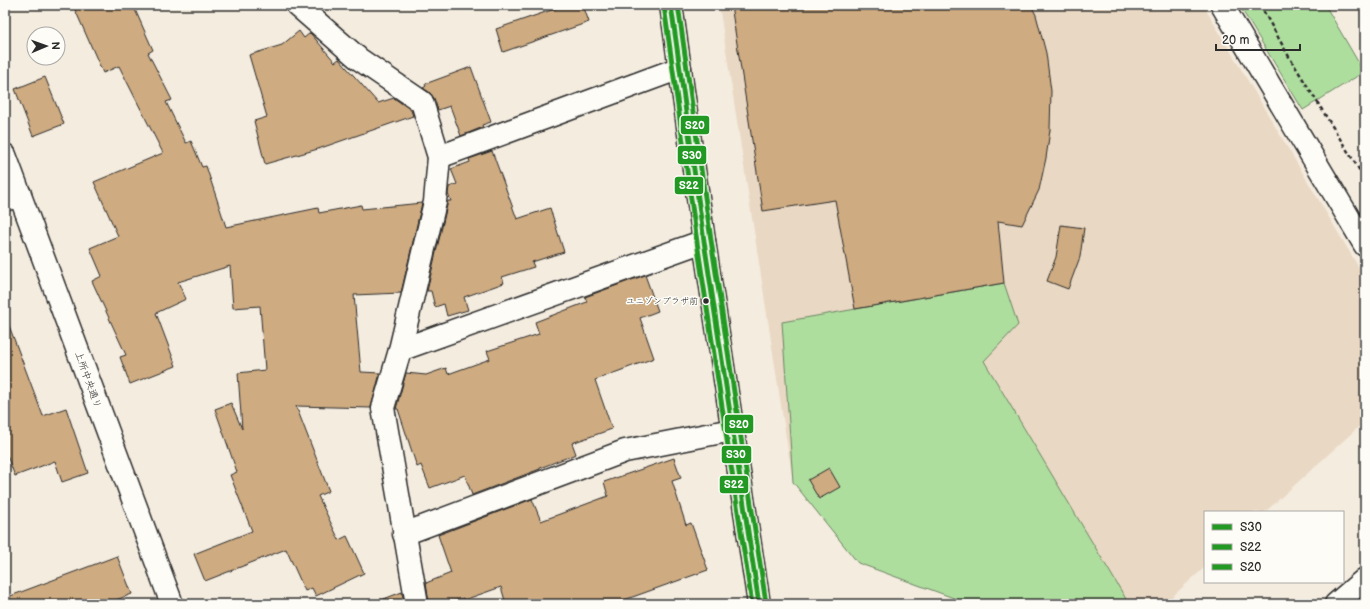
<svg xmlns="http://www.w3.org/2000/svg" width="1370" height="609" viewBox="0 0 1370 609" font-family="'Balsamiq Sans','Klee One',sans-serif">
	<rect width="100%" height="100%" fill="#f4ecdf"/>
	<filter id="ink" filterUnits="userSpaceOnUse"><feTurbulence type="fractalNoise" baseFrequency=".025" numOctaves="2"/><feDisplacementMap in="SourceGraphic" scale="8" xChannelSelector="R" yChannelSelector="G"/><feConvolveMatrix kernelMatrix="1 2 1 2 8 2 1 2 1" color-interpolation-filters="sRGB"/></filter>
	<g filter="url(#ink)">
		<path fill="#e9d8c3" d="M719,5H1203L1365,278V421L1265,512H1205V567L1164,604H970L858,563L793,482Z"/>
		<g fill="#aede9e" stroke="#6c8464">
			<path d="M1239,5H1325L1364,72L1303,110Z"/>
			<path d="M1004,283L1018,325L984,361L1129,604H970L858,563L793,482L782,322Z"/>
		</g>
		<g fill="#ceab81" stroke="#2b2b2b">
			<path d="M73,5H133L153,50L148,53L172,100L166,102L186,143L191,141L202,167L206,166L226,227L318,208L319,213L361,205L362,209L422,203L401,293L354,295L361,372L380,373L371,408L296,406L329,491L318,496L339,540L347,536L364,573L316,596L312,588L305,591L286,549L205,581L194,554L252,531L230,475L237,472L215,409L231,403L242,429L238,373L265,370L260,306L233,308L230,266L178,282L186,299L156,313L176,366L130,384L120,357L126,355L92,281L102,276L90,248L118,236L94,182L163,153L119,66L103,73Z"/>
			<path d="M566,5H583L589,22L503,52L496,29Z"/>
			<path d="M731,5H1031L1036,15L1046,53L1051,91L1050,130L1046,158L1039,190L1022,225L998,221L1004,283L855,309L835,200L763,211Z"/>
			<path d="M299,31L304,38L310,33L311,34L335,62L339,59L378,103L394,98L411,110L413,116L318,149L265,164L254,121L267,117L249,55L282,45Z"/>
			<path d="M471,67L491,122L482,125L483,127L461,136L450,106L438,110L434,98L429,92L423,88L426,86L425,84Z"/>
			<path d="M45,77L64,124L33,136L15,89Z"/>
			<path d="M492,151L517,219L550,208L564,252L532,262L534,267L502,277L504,283L464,297L468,310L447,316L444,304L435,307L431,291H427L448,201H451L448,194L449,187L457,184L451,169L470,162L469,159Z"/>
			<path d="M1061,225L1084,228L1080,257L1068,289L1047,281L1056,257Z"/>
			<path d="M645,275L658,311L640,318L654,358L595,380L612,429L572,443L576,454L540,468V469L472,495L465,475L430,488L421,465L417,467L398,409H396L406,373L426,375L446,368L448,374L490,359L487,351L539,334L535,322L587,302L585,297Z"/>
			<path d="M5,323H8L43,416L66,408L88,473L62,482L55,461L15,476L5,451Z"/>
			<path d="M674,458L681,478L672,481L686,525L691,523L708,570L613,604H506L501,587L464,600L463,598L446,604H429L426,583L451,573L438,535L532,499L541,521L608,496L604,482Z"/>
			<path d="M829,468L840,487L819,499L808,480Z"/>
			<path d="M117,556L132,594L105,604H5V598Z"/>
			<path d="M402,592L404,604H376V602Z"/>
		</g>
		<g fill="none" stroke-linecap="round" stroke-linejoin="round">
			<g stroke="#2b2b2b" stroke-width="25">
				<g id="street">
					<path d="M297,5L359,59L422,102L439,157L435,202L400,350L383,408L417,604"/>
					<path d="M439,157L680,68"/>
					<path d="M5,200L20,194"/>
					<path d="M400,350L704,241"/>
					<path d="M404,534L625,451L732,430"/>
				</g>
			</g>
			<g stroke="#2b2b2b" stroke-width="25">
				<g id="secondary">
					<path d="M1222,5L1365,245"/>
					<path d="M5,155L172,604"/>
					<path d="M1336,604L1365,579"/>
				</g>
			</g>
			<g stroke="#2b2b2b" stroke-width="25">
				<path id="primary" d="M671,5L704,241L759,604"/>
			</g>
			<path stroke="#2b2b2b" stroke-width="2.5" stroke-dasharray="4 3" stroke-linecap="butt" d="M1260,5L1288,55L1365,179"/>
			<use href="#street" stroke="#fdfcf7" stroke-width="22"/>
			<use href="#secondary" stroke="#fdfcf7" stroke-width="22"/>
			<use href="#primary" stroke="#fdde96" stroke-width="22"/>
			<g stroke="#fdfcf7" stroke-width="8">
				<path id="bus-1" d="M671,5L704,241L759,604"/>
			</g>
			<g stroke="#fdfcf7" stroke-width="8">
				<path id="bus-2" d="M664,6L697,242L752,604"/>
			</g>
			<g stroke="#fdfcf7" stroke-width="8">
				<path id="bus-3" d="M678,5L711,240L766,603"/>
			</g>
			<use href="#bus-1" stroke="#292" stroke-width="5"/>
			<use href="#bus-2" stroke="#292" stroke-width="5"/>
			<use href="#bus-3" stroke="#292" stroke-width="5"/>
		</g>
	</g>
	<circle fill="#2b2b2b" stroke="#fdfcf7" stroke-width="1.5" cx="706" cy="301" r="3.5"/>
	<g text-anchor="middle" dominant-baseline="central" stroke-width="3" stroke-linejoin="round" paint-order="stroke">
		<g font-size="9" fill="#2b2b2b" stroke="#fdfcf7" text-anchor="end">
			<text x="698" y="301">ユニゾンプラザ前</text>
		</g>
		<g font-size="10" fill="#2b2b2b" stroke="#fdfcf7">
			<text transform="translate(88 380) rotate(70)">上所中央通り</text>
		</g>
	</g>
	<g stroke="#fdfcf7" stroke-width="1.5">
		<rect x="680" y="115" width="30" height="20" rx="4" fill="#292"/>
		<rect x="677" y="145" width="30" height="20" rx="4" fill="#292"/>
		<rect x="674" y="176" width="30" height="19" rx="4" fill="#292"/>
		<rect x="724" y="414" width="30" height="20" rx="4" fill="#292"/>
		<rect x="721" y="445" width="31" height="19" rx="4" fill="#292"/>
		<rect x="719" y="475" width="30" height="19" rx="4" fill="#292"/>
	</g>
	<g font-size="11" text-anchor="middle" font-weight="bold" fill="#fff">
		<text x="695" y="129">S20</text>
		<text x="692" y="159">S30</text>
		<text x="689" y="189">S22</text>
		<text x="739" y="428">S20</text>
		<text x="736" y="458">S30</text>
		<text x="734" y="488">S22</text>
	</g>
	<rect width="1370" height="609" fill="none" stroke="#fdfcf7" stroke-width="20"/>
	<rect x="10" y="10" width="1350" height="589" fill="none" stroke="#2b2b2b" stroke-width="1.5" filter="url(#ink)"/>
	<rect x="1204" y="511" width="140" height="72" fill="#fdfcf7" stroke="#a9a8a5"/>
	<rect x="1212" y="524" width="20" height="6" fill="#229922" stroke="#a9a8a5"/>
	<text x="1240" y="531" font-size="12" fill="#2b2b2b">S30</text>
	<rect x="1212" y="544" width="20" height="6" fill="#229922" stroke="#a9a8a5"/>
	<text x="1240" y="551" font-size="12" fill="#2b2b2b">S22</text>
	<rect x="1212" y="564" width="20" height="6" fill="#229922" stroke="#a9a8a5"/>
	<text x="1240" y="571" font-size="12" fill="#2b2b2b">S20</text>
	<g transform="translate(46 46) rotate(88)"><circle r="19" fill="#fdfcf7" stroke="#a9a8a5"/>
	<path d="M0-3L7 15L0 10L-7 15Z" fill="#2b2b2b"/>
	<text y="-6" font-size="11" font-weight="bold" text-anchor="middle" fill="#2b2b2b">N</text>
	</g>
	<path d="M1216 44v6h84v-6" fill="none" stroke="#2b2b2b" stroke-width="2"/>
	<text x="1222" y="44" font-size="12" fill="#2b2b2b" stroke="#fdfcf7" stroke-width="3" paint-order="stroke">20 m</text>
</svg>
